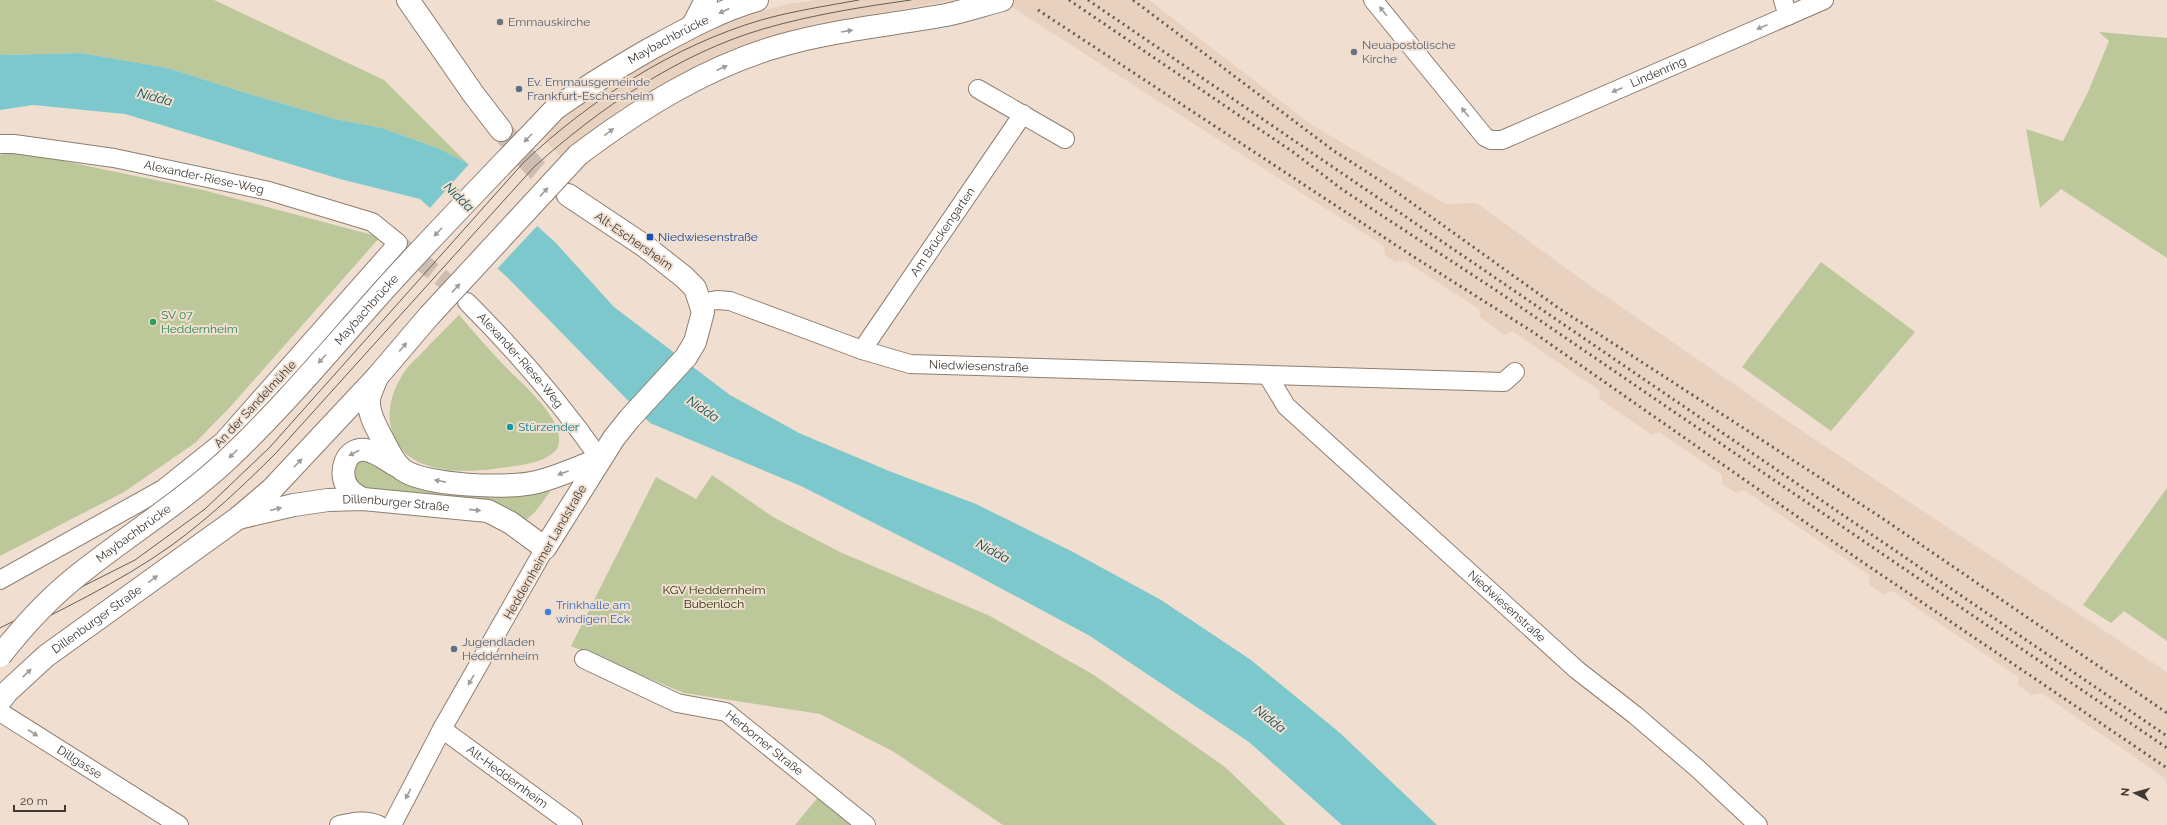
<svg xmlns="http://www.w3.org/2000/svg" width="2167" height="825" viewBox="0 0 2167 825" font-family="Raleway,sans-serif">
	<rect width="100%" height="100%" fill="#f0dfd0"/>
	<g fill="#e8d1be">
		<path d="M816,0H955L816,24L761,39L723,53L673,79L620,109L561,157L541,137L602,88L686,38L744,15L789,4Z"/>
		<path d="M1001,0H1149L1312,125L1446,204L1477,203L1585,282L1808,435L2167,672V787L2165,778L2041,693L2031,695L2018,685V677L1892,591L1883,594L1870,585L1869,575L1744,490L1736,493L1722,484V475L1659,432L1652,435L1600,399L1599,390L1512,331L1504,335L1480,317L1479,309L1405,261L1395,262L1385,255L1384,246Z"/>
	</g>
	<g fill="#bcc79a">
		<path d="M0,0H214L384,80L467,163L440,149L382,128L335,119L246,93L168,68L81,53L0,55Z"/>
		<path d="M2099,32L2167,38V258L2061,189L2040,208L2026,129L2063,141L2088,92L2109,41Z"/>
		<path d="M7,153L39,156L203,190L380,237L231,406L195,443L124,492L0,556V155Z"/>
		<path d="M1821,262L1915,332L1831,431L1742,367Z"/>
		<path d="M459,315C472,330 485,345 499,360C516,379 557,411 559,437C559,442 559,448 555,451C543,463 523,465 507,467C466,474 397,477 390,422C388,405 394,388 403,374C407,367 414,361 419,356C432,342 446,328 459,315Z"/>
		<path d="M366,458L547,489L550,492L535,512L524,522L363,491L354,481L356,461Z"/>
		<path d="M712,475L773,517L840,552L990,616L1094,675L1225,767L1286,825H1003L894,752L820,714L684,693L571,646L656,477L696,499Z"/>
		<path d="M2167,488V641L2124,611L2111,623L2083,605Z"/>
		<path d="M819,796L853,825H795Z"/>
	</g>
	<path fill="#7cc8cc" d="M81,53L168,68L246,93L335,119L382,128L440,149L467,163L555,242L614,307L730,395L799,433L889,471L976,504L1075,553L1161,600L1251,660L1340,733L1437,825H1342L1249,742L1090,636L965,569L801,486L650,423L508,278L420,199L340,179L125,114L33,105L0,110V55Z"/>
	<path fill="#f0dfd0" d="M470,163L538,225L496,270L429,209Z"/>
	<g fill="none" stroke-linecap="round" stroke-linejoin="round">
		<path stroke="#cdbeb1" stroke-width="18" stroke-dasharray="18 9" stroke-linecap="butt" d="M398,243L449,284L463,298"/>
		<path stroke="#cdbeb1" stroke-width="22" stroke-dasharray="22 11" stroke-linecap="butt" d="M501,130L537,170L567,194"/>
		<g stroke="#8d7e71" stroke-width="20">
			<g id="minor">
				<path id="s1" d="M1373,0L1485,137L1491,140H1502L1824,0"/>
				<path d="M1783,0L1788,16"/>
				<path d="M978,89L1065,139"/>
				<path id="s2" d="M0,144H14L114,158L269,191L372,222L398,243L223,441L163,489L0,580"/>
				<path id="s3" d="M467,302C515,350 561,403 600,459"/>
				<path id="s4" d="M701,303L717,300L730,301L862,350L910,364L1504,382L1515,372"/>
				<path id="s5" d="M862,350L1023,114"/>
				<path id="s6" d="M1268,376L1286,406L1577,670L1635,715L1697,768L1758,825"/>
				<path id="s7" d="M584,659L677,703L726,712L866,825"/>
				<path id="s8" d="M0,712L179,825"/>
				<path id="s9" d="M442,729L573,825"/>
				<path d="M339,825C353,822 365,819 379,825"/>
				<path d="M392,825L442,729L545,548"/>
			</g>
		</g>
		<g stroke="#8d7e71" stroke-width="24">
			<g id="tertiary">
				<path d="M408,0L474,95L501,130"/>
				<path d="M693,25L706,0"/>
				<path d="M377,377C375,384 368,395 369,403C369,415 377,429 383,440C388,450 394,463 403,470C426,486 509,489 537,482C558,477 579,467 600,459"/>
				<path d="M363,499C357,496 352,493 348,488C338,473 345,447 366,450C377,452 388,461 397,466"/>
				<path id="s10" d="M238,518L294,505L328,500L363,499L488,511L511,523L545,548L614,438L630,418L686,357L695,342L703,312L695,288L684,277L646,247L568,195"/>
			</g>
		</g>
		<g stroke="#8d7e71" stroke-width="24">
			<g id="primary">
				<path id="s11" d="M555,109C585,87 617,68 650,49C685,30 719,11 757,0"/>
				<path d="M578,155C639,109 706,67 779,46C834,30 890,25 946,15C965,11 983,5 1002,0"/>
				<path id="s12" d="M0,701L7,692L46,656L238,518L272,489L377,377L429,316"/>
			</g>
		</g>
		<use href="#minor" stroke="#fff" stroke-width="18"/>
		<use href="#tertiary" stroke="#fff" stroke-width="22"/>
		<use href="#primary" stroke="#fff" stroke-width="22"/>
		<g stroke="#675e56" stroke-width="1">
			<path d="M0,628L135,560L205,509L270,447L524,162C590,100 673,46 761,20C793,11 826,6 859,0"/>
			<path d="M0,641C58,611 119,583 172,545C209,518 243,486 276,453L534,167C598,109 680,53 763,29C811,15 861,7 911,0"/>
		</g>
		<g stroke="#675e56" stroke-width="3" stroke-dasharray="2 4" stroke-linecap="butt">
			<path d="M1069,0L1293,152L1343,190L1494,289L2167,748"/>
			<path d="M1088,0L2167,736"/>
			<path d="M1133,0L1334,151L1384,183L1557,307L1882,518L2167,713"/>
			<path d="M1038,10L1414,257L1533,332L1858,559L2167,768"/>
		</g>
		<g stroke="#8d7e71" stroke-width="24" stroke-linecap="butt">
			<g id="primary-bridge">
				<path d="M429,316L578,155"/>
				<path id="s13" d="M0,656C24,625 51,596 82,572C130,534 183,501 228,459C283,407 332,348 382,292C438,230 497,170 555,109"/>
			</g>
		</g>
		<use href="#primary-bridge" stroke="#fff" stroke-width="22"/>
	</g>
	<defs><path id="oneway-solid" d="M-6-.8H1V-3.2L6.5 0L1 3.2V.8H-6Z"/></defs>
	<g fill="#a09c99">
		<use href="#oneway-solid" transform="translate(724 11) rotate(155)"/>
		<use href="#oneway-solid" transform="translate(1383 11) rotate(-129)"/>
		<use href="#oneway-solid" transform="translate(1762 27) rotate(157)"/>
		<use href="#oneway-solid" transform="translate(847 31) rotate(-9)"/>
		<use href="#oneway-solid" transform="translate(722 68) rotate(-25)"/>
		<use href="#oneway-solid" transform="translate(1617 90) rotate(157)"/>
		<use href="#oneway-solid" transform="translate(1465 112) rotate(-129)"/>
		<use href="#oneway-solid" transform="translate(609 132) rotate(-37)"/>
		<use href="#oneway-solid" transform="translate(528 138) rotate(134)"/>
		<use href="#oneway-solid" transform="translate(544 192) rotate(-47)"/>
		<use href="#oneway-solid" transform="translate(438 232) rotate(134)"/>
		<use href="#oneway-solid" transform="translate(456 288) rotate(-47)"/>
		<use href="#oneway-solid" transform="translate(403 347) rotate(-50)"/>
		<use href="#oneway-solid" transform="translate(322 359) rotate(132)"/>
		<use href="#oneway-solid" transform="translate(354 453) rotate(152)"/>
		<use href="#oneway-solid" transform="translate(233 454) rotate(135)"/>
		<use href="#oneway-solid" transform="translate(298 463) rotate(-46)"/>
		<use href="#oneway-solid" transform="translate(563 473) rotate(160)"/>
		<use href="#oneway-solid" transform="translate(440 481) rotate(-169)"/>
		<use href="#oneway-solid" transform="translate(276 509) rotate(-13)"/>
		<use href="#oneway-solid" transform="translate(475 510) rotate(6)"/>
		<use href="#oneway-solid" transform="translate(153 579) rotate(-36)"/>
		<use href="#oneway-solid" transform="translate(27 673) rotate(-43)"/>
		<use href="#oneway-solid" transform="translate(471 680) rotate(120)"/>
		<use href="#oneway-solid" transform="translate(33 733) rotate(33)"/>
		<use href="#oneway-solid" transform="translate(408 794) rotate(118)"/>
	</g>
	<g fill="#6b7280" stroke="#f0dfd0" stroke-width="1.5">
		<circle cx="500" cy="22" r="4"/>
		<circle cx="1354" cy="52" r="4"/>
	</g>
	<g fill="#5c6f8a" stroke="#f0dfd0" stroke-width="1.5">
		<circle cx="519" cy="89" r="4"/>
		<circle cx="454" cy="649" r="4"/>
	</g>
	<rect fill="#1a4fb4" stroke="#f0dfd0" stroke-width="1.5" x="646" y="233" width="8" height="8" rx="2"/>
	<circle fill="#2e9e5b" stroke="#f0dfd0" stroke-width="1.5" cx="153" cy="322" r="4"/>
	<circle fill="#0f9aa8" stroke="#f0dfd0" stroke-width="1.5" cx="510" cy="427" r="4"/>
	<circle fill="#3f7fe0" stroke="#f0dfd0" stroke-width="1.5" cx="548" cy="612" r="4"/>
	<g text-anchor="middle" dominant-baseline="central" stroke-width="4" stroke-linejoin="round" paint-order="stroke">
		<g font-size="12" fill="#5b616d" stroke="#f0dfd0" text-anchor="start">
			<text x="508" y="22">Emmauskirche</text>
			<text x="1362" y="45">Neuapostolische<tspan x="1362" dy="14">Kirche</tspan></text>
		</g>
		<g font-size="12" fill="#403933" stroke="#f0dfd0">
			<text stroke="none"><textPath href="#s11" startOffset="133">Maybachbrücke</textPath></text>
			<text stroke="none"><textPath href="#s1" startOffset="365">Lindenring</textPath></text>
			<text stroke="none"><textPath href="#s2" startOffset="207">Alexander-Riese-Weg</textPath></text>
			<text stroke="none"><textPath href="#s5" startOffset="143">Am Brückengarten</textPath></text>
			<text transform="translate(634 241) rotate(35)">Alt-Eschersheim</text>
			<text stroke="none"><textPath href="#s13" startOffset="506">Maybachbrücke</textPath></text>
			<text stroke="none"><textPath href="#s3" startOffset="79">Alexander-Riese-Weg</textPath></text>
			<text stroke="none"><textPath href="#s4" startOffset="289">Niedwiesenstraße</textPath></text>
			<text transform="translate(255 404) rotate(-47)">An der Sandelmühle</text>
			<text stroke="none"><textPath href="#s10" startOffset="160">Dillenburger Straße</textPath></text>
			<text stroke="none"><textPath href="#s13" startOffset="182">Maybachbrücke</textPath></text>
			<text transform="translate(545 552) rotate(-60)">Heddernheimer Landstraße</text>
			<text stroke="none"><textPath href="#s6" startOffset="333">Niedwiesenstraße</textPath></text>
			<text stroke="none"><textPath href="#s12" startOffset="127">Dillenburger Straße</textPath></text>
			<text stroke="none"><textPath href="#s7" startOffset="202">Herborner Straße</textPath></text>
			<text stroke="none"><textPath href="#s8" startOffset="94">Dillgasse</textPath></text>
			<text stroke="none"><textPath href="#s9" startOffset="81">Alt-Heddernheim</textPath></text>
		</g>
		<g font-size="12" fill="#4e5e75" stroke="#f0dfd0" text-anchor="start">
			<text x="527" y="82">Ev. Emmausgemeinde<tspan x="527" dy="14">Frankfurt-Eschersheim</tspan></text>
			<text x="462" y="642">Jugendladen<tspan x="462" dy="14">Heddernheim</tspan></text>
		</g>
		<g font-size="12" fill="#164399" stroke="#f0dfd0" text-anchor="start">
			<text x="658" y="237">Niedwiesenstraße</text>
		</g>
		<g font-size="12" fill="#27864d" stroke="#f0dfd0" text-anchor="start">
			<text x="161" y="315">SV 07<tspan x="161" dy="14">Heddernheim</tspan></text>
		</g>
		<g font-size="12" fill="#0d838f" stroke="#f0dfd0" text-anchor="start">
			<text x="518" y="427">Stürzender</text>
		</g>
		<g font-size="12" fill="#2d350a" stroke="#f0dfd0">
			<text x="714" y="590">KGV Heddernheim<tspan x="714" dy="14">Bubenloch</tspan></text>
		</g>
		<g font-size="12" fill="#366cbe" stroke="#f0dfd0" text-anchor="start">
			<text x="556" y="605">Trinkhalle am<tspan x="556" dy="14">windigen Eck</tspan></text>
		</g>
		<g font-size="13" font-style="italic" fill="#084f53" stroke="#f0dfd0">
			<text transform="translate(155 97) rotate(15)">Nidda</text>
			<text transform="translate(459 197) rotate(44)">Nidda</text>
			<text transform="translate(703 409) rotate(34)">Nidda</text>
			<text transform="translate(993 551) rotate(28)">Nidda</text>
			<text transform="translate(1270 719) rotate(38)">Nidda</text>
		</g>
	</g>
	<g transform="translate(2135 793) rotate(276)" stroke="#f0dfd0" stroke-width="3" paint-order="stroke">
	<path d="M0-3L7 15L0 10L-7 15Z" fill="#403933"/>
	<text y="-6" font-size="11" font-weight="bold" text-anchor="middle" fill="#403933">N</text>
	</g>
	<path d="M14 805v6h51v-6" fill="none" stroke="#403933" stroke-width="2"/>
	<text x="20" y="805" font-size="12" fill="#403933" stroke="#f0dfd0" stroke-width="3" paint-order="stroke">20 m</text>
</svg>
